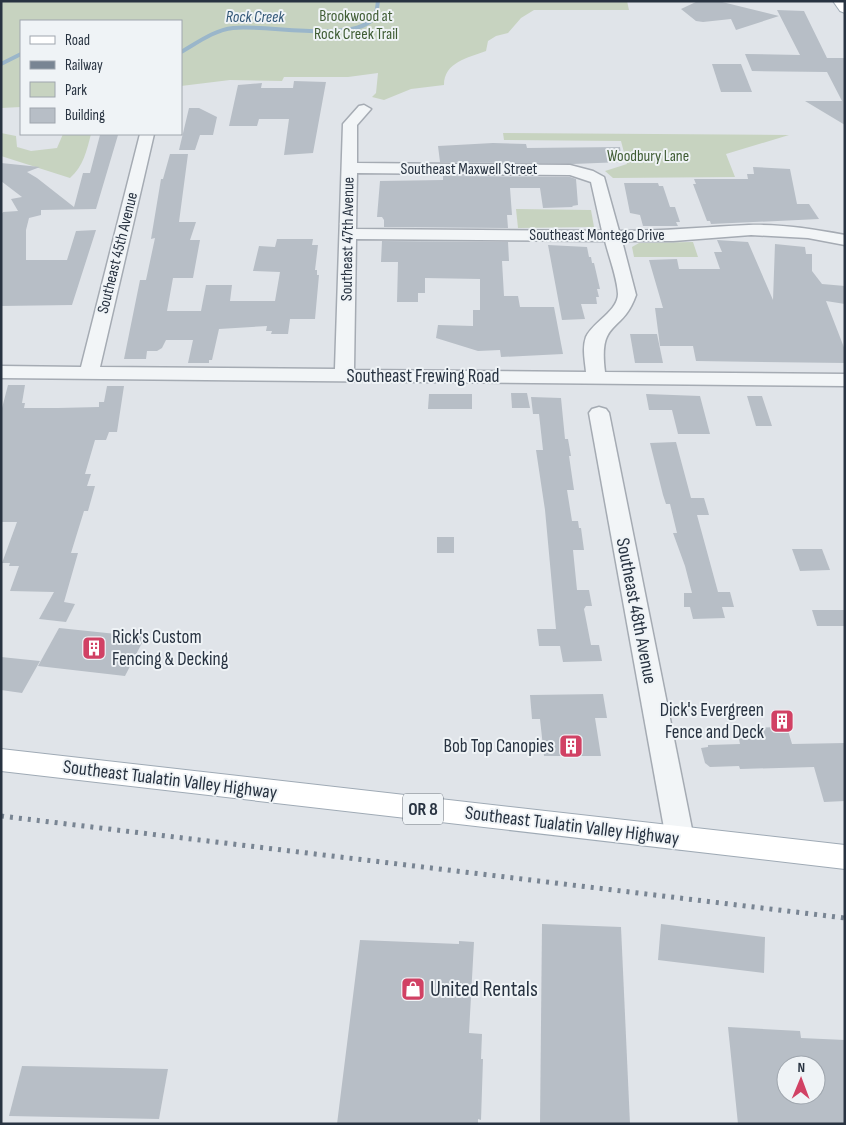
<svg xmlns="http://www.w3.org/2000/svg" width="846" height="1125" viewBox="0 0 846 1125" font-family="'Sofia Sans Condensed',sans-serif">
	<rect width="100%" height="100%" fill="#e0e4e9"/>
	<g fill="#c7d3c0">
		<path d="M1,1H627L629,10H534L521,18L508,33L496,36L488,41L486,51C468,58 444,62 444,85L411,89L384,100L372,97L376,93L378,73L348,77H284L282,81L230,80L181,86V21H21V107L1,108Z"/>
		<path d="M1,133L16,136L17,147L31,151L57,148L63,134H91C87,150 83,167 70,178L1,156Z"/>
		<path d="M503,133L789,135L726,154L735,177L613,178L605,171L627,164L621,141L504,140Z"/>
		<path d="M516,209L591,210L594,227L518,228Z"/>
		<path d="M693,242L698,257H634L632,247L639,243Z"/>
	</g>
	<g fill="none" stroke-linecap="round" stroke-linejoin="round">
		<g stroke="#9ab6ca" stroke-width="4">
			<path d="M181,52C197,43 214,30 233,28C266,24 350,43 373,19C377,15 377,7 378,1"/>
			<path d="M1,64L21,54"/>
		</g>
	</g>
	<g fill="#b7bec6" fill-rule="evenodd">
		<path d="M698,1H718L779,16L736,30L731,19L703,22L696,21L681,9Z"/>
		<path d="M777,10L804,11L827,58H845V125L805,101H842L827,72L752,71L745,54L800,55Z"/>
		<path d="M712,64H741L752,92H721Z"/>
		<path d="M294,81L326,82L313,153L284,155L289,119H259L257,126H229L238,85L262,83L261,88H293Z"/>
		<path d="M189,108H199L217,117L213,135H200L195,150H179Z"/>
		<path d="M100,135H118L96,209L41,210V215L29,218L26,230V260H67L76,231L96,230L72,305L1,306V215L3,212L18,211L11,199L22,197L1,181V163L40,167L27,172L37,178L74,207L83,173H90Z"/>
		<path d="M493,143L526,144L527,148L620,147L622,162L573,164L440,162L438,146Z"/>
		<path d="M170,154H188L179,222H196L190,240H200L193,278H173L167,311H201L206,285H232L230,301H275L280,272L253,271L259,246L275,247L277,239H313L312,245H318L315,270H317V275H319L315,319H290L288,334H271L272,331H266L267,326L219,329L212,360H209V363H188L193,340H166L162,348L157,351H147L146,359H124L140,280H146L155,238L151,239L161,179H163Z"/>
		<path d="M753,167L790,169L797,204H809L819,219L711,224L710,221H707L693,184H696L694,179H748L747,174H754Z"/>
		<path d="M443,176L570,177L576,179L578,205L572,206L573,207L543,208L540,188H510L512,215H507L508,228L384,227V220L382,217H377L380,181L443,180Z"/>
		<path d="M624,183H658L659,186H663L670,207H675L680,222H676L678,226H643L640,215L630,213Z"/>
		<path d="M717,240L748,242L773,300L775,244L805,247L806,254H812V271L822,284L845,286V304L826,301L845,350V363L696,361L693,346H660L655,308H663L649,260L677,259L679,269H720L714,252H722Z"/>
		<path d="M382,241L508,242L509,261H502L504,296H518L520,307H554L563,354L501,357L500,350L478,351L436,338L438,325L473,326V310H480V279L425,278V293H418V302H397L398,262H381Z"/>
		<path d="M548,245L587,247L589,257H591L592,263H594L600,289H597L599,297H596L597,304H581L585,319L562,320Z"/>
		<path d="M630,334H657L663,363H635Z"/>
		<path d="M8,385H25L22,403H25L24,408H58L99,407V402H104L107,386H124L117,432H109L106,440H95L85,474H91L87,486H95L88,511H84L71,553H78L64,602L75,604L66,622L39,619L54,592L10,591L19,566H9L10,563H2L17,522H1V412Z"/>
		<path d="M511,393H527L530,408H512Z"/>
		<path d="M429,394H472V409H428Z"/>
		<path d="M646,394L700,396L710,434H678L672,410H649Z"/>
		<path d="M747,396H762L772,426H756Z"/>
		<path d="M531,397L561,398L565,439H568L571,456H569L574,490H567L572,521H578L579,528H581L584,550H573L577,590H589L592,606H586L584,609L591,645H599L602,661L563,662L560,646H539L537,629H556L545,510L536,450H543L539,414H533Z"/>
		<path d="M676,442L691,498H704L709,515H697L718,592H730L734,607H722L725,618L693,619L690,607H684V593H692L685,566L673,533H677L670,504H666L663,495L650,443Z"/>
		<rect x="437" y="537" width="17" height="16"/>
		<path d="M792,549H822L830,570L800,571Z"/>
		<path d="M812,610H845V626H817Z"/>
		<path d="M59,628L145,637L125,676L38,666Z"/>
		<path d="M1,657L40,661L22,693L1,690Z"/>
		<path d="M603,694L607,718H595L601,756H544L540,719H532L530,695Z"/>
		<path d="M787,727L792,744L845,743V801L824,802L814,767L740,769L739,766L710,767L705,763L701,748L708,747V745L740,744L738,734L745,733L744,728Z"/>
		<path d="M542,924L621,927L630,1124H540Z"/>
		<path d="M661,924L765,937L764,973L658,960Z"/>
		<path d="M360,940L459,944V941L474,942L469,1033L482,1034L481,1059H483L481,1120L478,1119V1124H337Z"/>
		<path d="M728,1027L800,1031L801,1038L845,1040V1124H738ZM786,1065H816V1095H786Z"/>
		<path d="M22,1066L168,1069L159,1119L9,1116Z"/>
	</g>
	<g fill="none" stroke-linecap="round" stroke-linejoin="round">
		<g stroke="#a5abb3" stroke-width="3">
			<g id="minor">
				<path d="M364,105L371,109L357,125V163L570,165L593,171L604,177L619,231C663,231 706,227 749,225C781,224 814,229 845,235V245L808,238L751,235L673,241H622L636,295C622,335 598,318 605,372L845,374V386L1,378V366L81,367L140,134H154L100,367L335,369L343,124L359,106ZM357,173L570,175L591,182L602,231L356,229ZM356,239L605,241C609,257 617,277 618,294C618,311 593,322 586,337C582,348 585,361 586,372L354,370Z"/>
				<path d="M599,407L606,409L609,413L694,839L690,846L680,849L670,846L666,839L589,413L592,409Z"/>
			</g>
		</g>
		<g stroke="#9faab5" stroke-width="2">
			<g id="major">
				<path d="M833,1H845V13L840,11Z"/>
				<path d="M1,749L845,845V869L1,771Z"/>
			</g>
		</g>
		<use href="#minor" fill="#f2f5f7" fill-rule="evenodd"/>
		<use href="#major" fill="#fff" fill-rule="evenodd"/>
		<path stroke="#798593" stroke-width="5" stroke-dasharray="3 6" stroke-linecap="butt" d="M1,816L845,918"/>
	</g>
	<defs>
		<g id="building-square" transform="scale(1.25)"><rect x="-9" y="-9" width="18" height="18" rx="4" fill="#d14164" stroke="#eff3f6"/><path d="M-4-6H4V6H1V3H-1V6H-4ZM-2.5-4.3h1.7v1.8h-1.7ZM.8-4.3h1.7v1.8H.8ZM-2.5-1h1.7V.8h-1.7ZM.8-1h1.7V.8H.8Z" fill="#fff"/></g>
		<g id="shop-square" transform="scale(1.25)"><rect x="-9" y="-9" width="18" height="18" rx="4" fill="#d14164" stroke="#eff3f6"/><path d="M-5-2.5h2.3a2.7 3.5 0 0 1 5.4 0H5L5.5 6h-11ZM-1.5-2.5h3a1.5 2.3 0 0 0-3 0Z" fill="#fff"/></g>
	</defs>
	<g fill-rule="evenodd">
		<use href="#building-square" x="94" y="648"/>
		<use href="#building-square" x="782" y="721"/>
		<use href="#building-square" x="571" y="746"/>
		<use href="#shop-square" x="413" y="989"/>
	</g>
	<g text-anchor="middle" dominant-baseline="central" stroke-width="4" stroke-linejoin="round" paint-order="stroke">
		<g font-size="16" fill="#405d35" stroke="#eff3f6">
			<text x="356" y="16">Brookwood at<tspan x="356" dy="18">Rock Creek Trail</tspan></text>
			<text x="648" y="156">Woodbury Lane</text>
		</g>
		<g font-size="16" font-style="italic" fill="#315676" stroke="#eff3f6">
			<text x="255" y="17">Rock Creek</text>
		</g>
		<g font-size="16" fill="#283341" stroke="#eff3f6">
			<text x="469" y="169">Southeast Maxwell Street</text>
			<text x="597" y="235">Southeast Montego Drive</text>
			<text transform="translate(348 239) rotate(-89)">Southeast 47th Avenue</text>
			<text transform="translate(118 253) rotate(-76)">Southeast 45th Avenue</text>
		</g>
		<rect fill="#eff3f6" stroke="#646d77" stroke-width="1" x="403" y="793.5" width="40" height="31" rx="4"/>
		<g font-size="18" font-weight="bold" fill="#283341">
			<text x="423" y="809">OR 8</text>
		</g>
		<g font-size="19" fill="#283341" stroke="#eff3f6">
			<text x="423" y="376">Southeast Frewing Road</text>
			<text transform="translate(636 611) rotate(79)">Southeast 48th Avenue</text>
			<text transform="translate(170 780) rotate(7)">Southeast Tualatin Valley Highway</text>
			<text transform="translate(572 826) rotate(7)">Southeast Tualatin Valley Highway</text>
		</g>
		<g font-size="19" fill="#283341" stroke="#eff3f6" text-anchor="end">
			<text x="112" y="637" text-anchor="start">Rick's Custom<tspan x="112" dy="22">Fencing &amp; Decking</tspan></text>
			<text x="764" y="710">Dick's Evergreen<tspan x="764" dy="22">Fence and Deck</tspan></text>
			<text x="554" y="746">Bob Top Canopies</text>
		</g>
		<g font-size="22" fill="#283341" stroke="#eff3f6" text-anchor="start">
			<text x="430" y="989">United Rentals</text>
		</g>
	</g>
	<rect width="846" height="1125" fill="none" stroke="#283341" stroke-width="5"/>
	<rect x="20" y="20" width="162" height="115" fill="#eff3f6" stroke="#9fa6ae"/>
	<rect x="30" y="36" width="25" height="8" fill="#ffffff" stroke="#9fa6ae"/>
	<text x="65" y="45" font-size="15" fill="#283341">Road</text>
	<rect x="30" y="61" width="25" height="8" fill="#798593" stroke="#9fa6ae"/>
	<text x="65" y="70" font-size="15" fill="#283341">Railway</text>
	<rect x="30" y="82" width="25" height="15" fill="#c7d3c0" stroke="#9fa6ae"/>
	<text x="65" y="95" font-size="15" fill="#283341">Park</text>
	<rect x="30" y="108" width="25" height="15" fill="#b7bec6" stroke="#9fa6ae"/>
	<text x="65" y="120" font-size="15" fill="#283341">Building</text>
	<g transform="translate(801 1080) rotate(1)"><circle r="24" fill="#eff3f6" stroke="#9fa6ae"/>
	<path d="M0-4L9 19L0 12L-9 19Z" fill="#d14164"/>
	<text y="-8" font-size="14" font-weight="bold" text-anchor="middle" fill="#283341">N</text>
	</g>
</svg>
